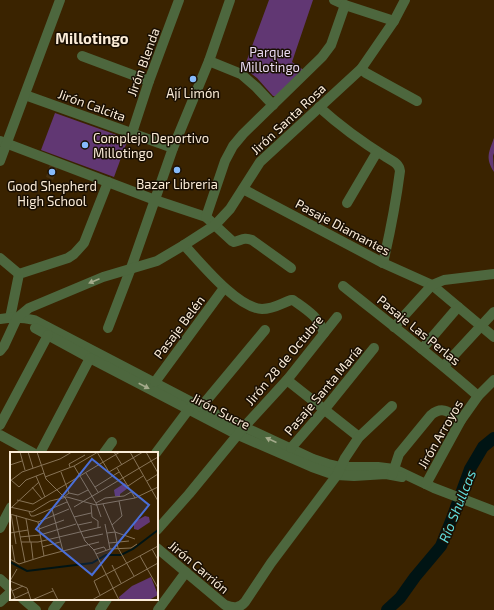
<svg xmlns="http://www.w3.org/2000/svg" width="494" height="610" viewBox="0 0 494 610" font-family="'Exo 2',sans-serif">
	<rect width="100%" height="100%" fill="#3a2300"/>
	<path fill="#47310f" d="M50,164L58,167L53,180L46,177Z"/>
	<g fill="#613773">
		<path d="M269,0H313L292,62L305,71L276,96H273L257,78L244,68Z"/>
		<path d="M55,113L128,139L114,177L41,150Z"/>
		<path d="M494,138V153L493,156L494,172C485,158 489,152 494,138Z"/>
	</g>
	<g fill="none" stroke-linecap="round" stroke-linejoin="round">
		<path stroke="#001414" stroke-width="12" d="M387,610L400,598L415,577L441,546L451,521L470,469L483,447L494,438"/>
		<g stroke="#4d673e" stroke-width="10">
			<path d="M334,0L345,5L394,21"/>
			<path d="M82,56L149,81"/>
			<path d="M209,61L241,74L256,87L273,105"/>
			<path d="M361,69L366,73L417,101"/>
			<path d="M25,95L173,148"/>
			<path d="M319,107C340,126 362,142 386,157C392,161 399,163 400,171C396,202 390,233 383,263"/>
			<path d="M132,133L149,81L179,0"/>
			<path d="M0,141L155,200L206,217L232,241L234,242C242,240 244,237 252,240L291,268"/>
			<path d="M0,161L60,0"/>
			<path d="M243,189L383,263L432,285L494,337"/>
			<path d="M347,203L377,152"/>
			<path d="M206,217L225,161L233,146L243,134L322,57L331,45L345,5"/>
			<path d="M184,245C201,263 237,308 262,309C274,309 280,304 291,300H293C307,310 318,316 324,333"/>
			<path d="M0,258L19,274"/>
			<path d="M343,286C388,322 435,358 478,396"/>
			<path d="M10,318L19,274L68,258L74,254L84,243L108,182"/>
			<path d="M0,319C12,317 23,317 34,320L201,407L313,459L328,464L341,467H378L394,469L434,488L494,511"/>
			<path d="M394,327L432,285L444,280L494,274"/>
			<path d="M35,328L90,358L238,435L312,467L329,473L337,475L354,476L386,474L402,477"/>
			<path d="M108,328L131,268L173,148L209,61L230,0"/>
			<path d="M422,349L458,307"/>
			<path d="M0,351L4,346L17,318L29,308L103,277L157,261L184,245L215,225L230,209L260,162L361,69L394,21L405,0"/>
			<path d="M444,366L494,312"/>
			<path d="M287,380L359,437"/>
			<path d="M155,382L224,288"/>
			<path d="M201,407L265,330"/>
			<path d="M0,425L48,335"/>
			<path d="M0,435L33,453"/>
			<path d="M291,448L324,410L374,348"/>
			<path d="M40,453L90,358"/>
			<path d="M104,453L112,442"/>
			<path d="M156,453L189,409"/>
			<path d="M392,475L399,454L431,415C443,405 450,413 461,420"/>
			<path d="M426,484L461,420L478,396L494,380"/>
			<path d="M0,528L11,507"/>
			<path d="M157,530L189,494L244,427L287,380L337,317"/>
			<path d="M157,548L225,605C233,608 239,609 245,602L271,563L337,475L345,458L359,437L392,406"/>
			<path d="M0,579L11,589"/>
			<path d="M23,599L36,610"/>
			<path d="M0,602L11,592"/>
			<path d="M53,610L61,599"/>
			<path d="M100,610L107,599"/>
			<path d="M158,610L186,572"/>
		</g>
	</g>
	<defs><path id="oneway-solid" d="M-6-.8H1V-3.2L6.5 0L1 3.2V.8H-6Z"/></defs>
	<g fill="#a4aa8b">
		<use href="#oneway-solid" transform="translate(94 281) rotate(157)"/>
		<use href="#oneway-solid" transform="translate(144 386) rotate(27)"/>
		<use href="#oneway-solid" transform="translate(271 440) rotate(-156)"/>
	</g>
	<g fill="#87bbfc" stroke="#190f03" stroke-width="1.5">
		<circle cx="193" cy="79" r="4"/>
		<circle cx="85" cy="145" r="4"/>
		<circle cx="177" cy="170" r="4"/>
		<circle cx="52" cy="172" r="4"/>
	</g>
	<g text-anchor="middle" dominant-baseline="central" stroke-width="3" stroke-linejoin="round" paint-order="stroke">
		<g font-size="13" fill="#e9d9f1" stroke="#190f03">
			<text x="270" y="52">Parque<tspan x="270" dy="15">Millotingo</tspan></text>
		</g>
		<g font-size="13" fill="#fbecd8" stroke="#190f03">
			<text transform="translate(143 62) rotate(-70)">Jirón Blenda</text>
			<text transform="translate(92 105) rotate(20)">Jirón Calcita</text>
			<text transform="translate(288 119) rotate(-43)">Jirón Santa Rosa</text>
			<text transform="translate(343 227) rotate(28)">Pasaje Diamantes</text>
			<text transform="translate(179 327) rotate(-53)">Pasaje Belén</text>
			<text transform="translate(419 330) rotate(39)">Pasaje Las Perlas</text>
			<text transform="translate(284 360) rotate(-50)">Jirón 28 de Octubre</text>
			<text transform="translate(323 390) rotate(-50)">Pasaje Santa María</text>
			<text transform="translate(221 411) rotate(27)">Jirón Sucre</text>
			<text transform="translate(440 434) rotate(-60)">Jirón Arroyos</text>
			<text transform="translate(199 567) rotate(40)">Jirón Carrión</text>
		</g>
		<g font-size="13" fill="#fbecd8" stroke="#190f03">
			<text x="193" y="93">Ají Limón</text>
			<text x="93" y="138" text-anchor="start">Complejo Deportivo<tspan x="93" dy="15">Millotingo</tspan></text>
			<text x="177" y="184">Bazar Libreria</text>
			<text x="52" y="186">Good Shepherd<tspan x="52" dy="15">High School</tspan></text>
		</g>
		<g font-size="14" font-style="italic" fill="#60dddc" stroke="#190f03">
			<text transform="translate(457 506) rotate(-68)">Río Shullcas</text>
		</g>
		<g font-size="15" font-weight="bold" fill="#fbecd8" stroke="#190f03">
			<text x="92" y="38">Millotingo</text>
		</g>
	</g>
	<g transform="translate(10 452)">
		<rect width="148" height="148" fill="#3a2300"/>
		<path d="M115,31L118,36L110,42V44H105L104,38ZM135,64L139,65L140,70L128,78L124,77V70Z" fill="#613773"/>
		<path d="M141,125L148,143L139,148H110L109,145L122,134Z" fill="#613773"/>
		<path fill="none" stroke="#001414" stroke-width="2" d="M0,110L17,119L82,111L96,103H111L123,97L148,78"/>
		<path fill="none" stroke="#877356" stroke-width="1" d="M10,0L15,18M18,0L23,16M27,0L36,27L56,47L75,89L84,98L109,148M87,0L99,20L133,0M104,0L112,13M120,0L148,49M136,0L148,21M0,13L12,9M64,14L86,51L91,65M60,15L59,12L75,3M107,16L125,46M51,20L59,41M76,21L88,40M26,24L35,45M35,25L64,14L88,0M1,28L9,35L16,28L34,21M0,29L12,20L50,7L62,0M137,29L148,22M118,34L133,24M22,35L32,47M85,35L109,20M54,45L59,41L68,43L78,38M7,48L23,52L110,0M86,51L95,46L114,44L121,40M93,52L105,80L108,96L124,124M81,53L82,65L88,69V76M0,55L22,60L40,49L57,45L86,53L125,46L148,35M2,55L29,30M64,55L148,5M42,57L53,99L89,90M19,60L21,64H24L57,50M0,62L28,70L59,57M1,62L6,92M6,63L15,110M64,65L81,61M16,67L20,90M28,70L34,104L53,99M95,72L100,97M68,73L82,70M102,73L112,64L109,49M29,77L54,68M0,81L18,78M97,81L105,80L125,87M10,85L30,83L66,72M74,86L93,82M11,90H28L91,75M21,90L23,107M99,91L119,89M2,93L5,110M32,95L50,90M142,97L148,108M83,98L94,95L96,98M86,102L100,97L121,96L127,92M130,104L148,136M0,107L9,112L34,104M102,113L111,131M0,129L17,136L21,148M0,129L7,117M0,134L5,146M42,136L48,148M2,139L13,134M90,143L84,129L148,94M1,148L19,140M22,148L43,139M82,148L148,111"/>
		<path fill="#496ed8" fill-opacity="0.15" stroke="#496ed8" stroke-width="2" d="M82,7L139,53L82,123L26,77Z"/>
		<rect width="148" height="148" fill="none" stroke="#fbecd8" stroke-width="2"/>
	</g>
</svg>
